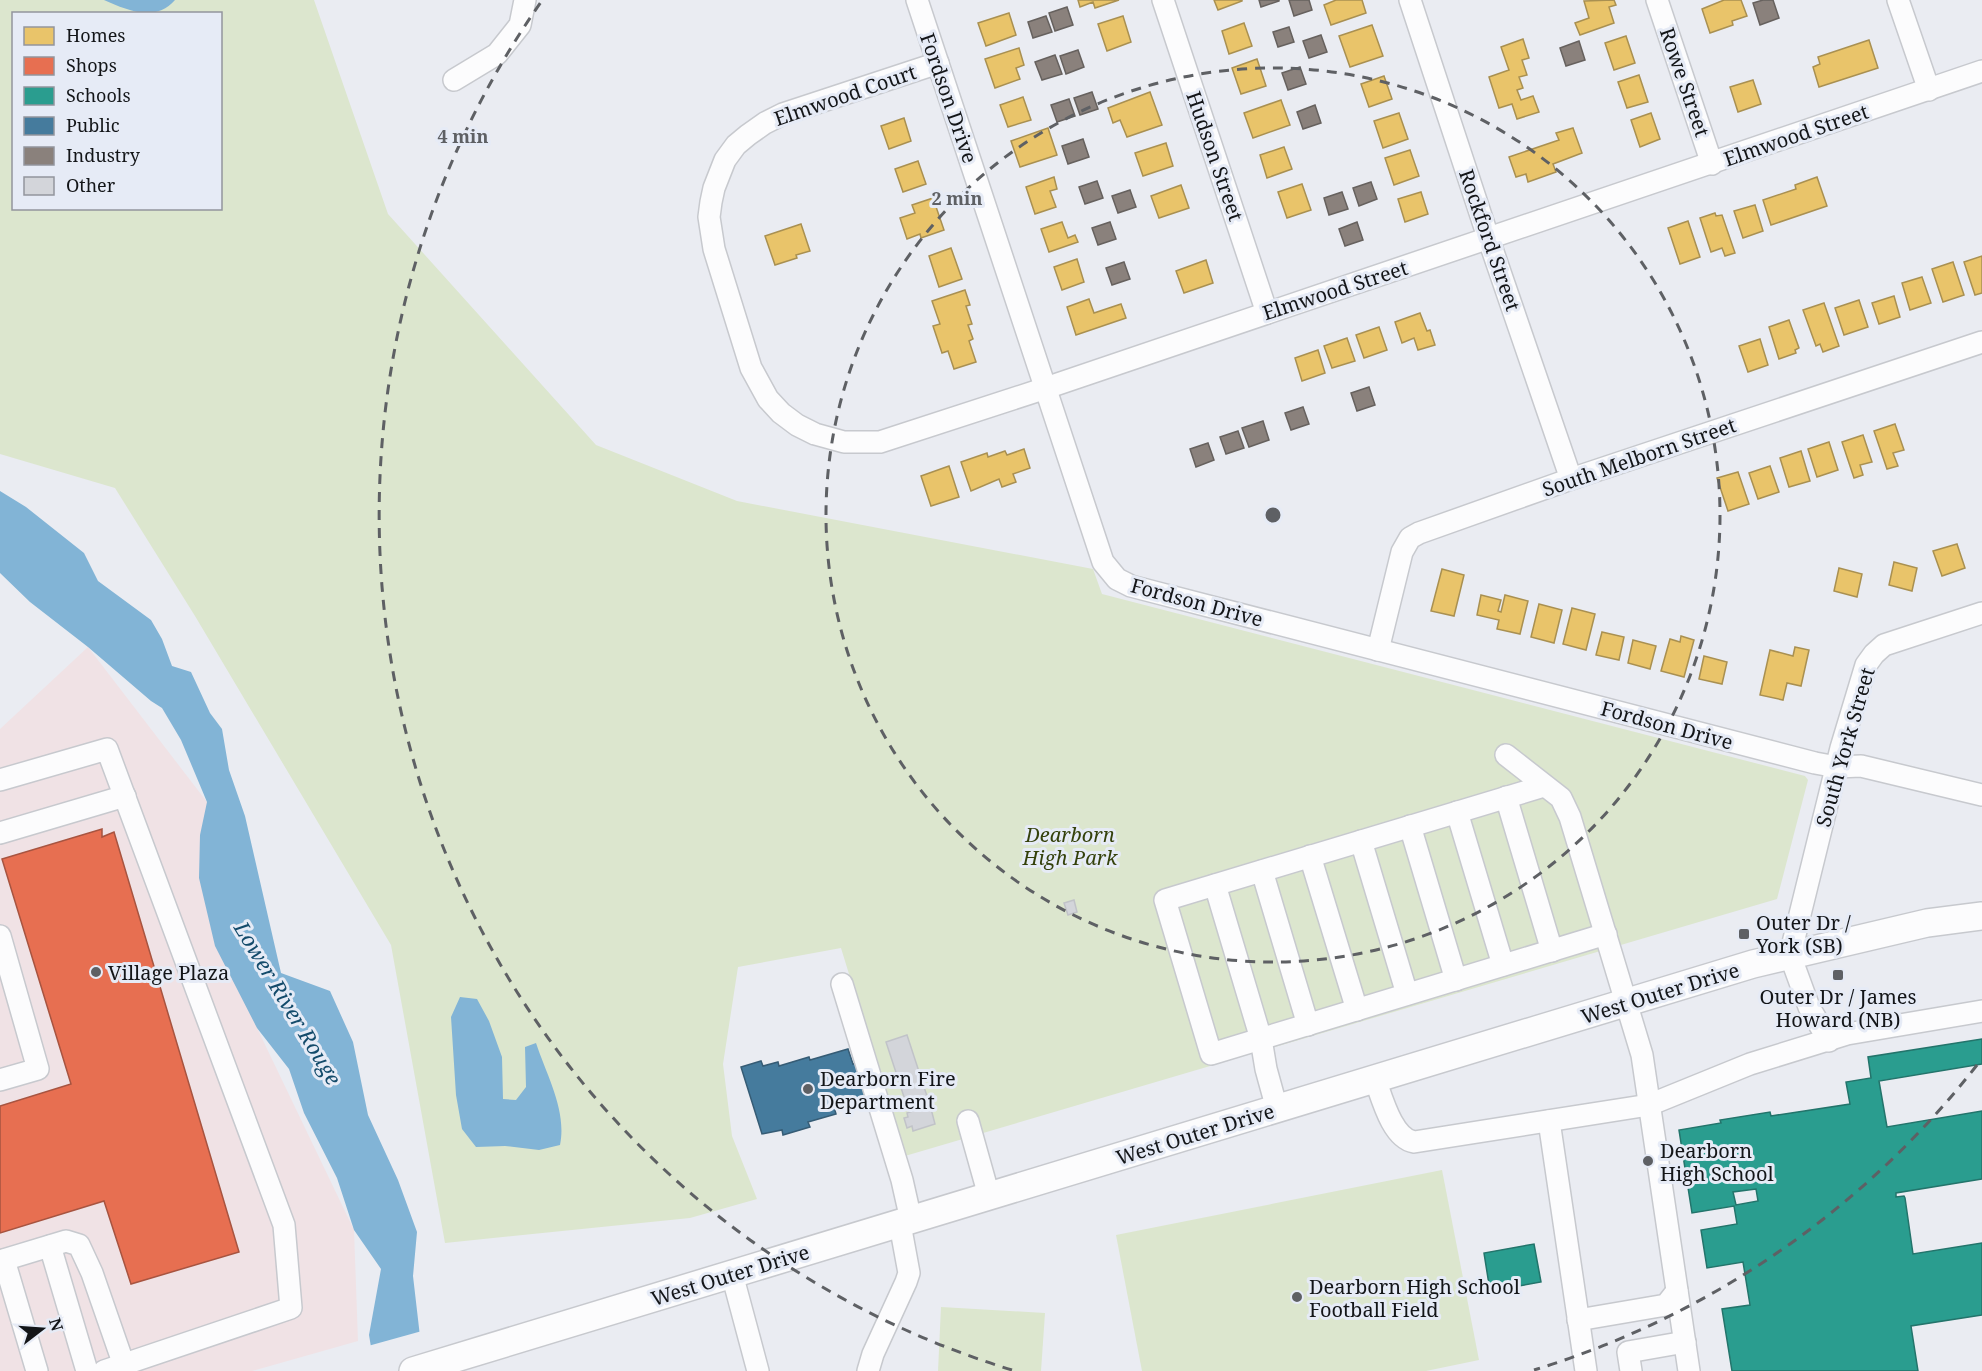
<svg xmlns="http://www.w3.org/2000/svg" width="1982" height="1371" viewBox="0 0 1982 1371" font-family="'Noto Serif',serif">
	<rect width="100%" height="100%" fill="#eaecf2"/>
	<path fill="#f0e2e5" d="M88,647L207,802L257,1028L354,1230L358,1341L252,1371H0V729Z"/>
	<g fill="#dce6ce" fill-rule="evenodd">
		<path d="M0,0H314L388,214L596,445L737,501L1093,569L1102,594L1805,776L1808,780L1777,899L905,1156L841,948L738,967L723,1064L732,1136L757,1199L690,1218L445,1243L391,945L195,616L115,488L0,454ZM14,14H220V208H14Z"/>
		<path d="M1442,1170L1479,1360L1426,1371H1142L1116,1235Z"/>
		<path d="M941,1307L1045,1313L1041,1371H938Z"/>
	</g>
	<g fill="#82b4d6">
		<path d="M104,0H175C155,23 127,10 104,0Z"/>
		<path d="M0,491L26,507L84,553L98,581L151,620L162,639L172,666L191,672L210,713L222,729L229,770L245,816L281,973L330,991L353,1042L368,1115L398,1180L417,1232L413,1276L424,1371H375L369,1335L381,1269L354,1230L337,1178L304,1113L289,1069L257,1028L215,946L199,878L200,835L207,802L181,740L162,708L151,701L88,647L30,602L0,573Z"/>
		<path d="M460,997L477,999L489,1021L502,1057L503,1099L516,1100L526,1087L525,1047L536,1043C547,1076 567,1111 560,1145L539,1150L505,1146L476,1147L462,1129L456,1095L451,1017Z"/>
	</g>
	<path fill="#eaecf2" d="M422,1331L427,1371H372L368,1346Z"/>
	<g fill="#e9c46a" stroke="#a99051" stroke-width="1.5">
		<path d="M1078,0H1119L1095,8L1093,2L1080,7Z"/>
		<path d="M1214,0H1242V1L1218,10Z"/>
		<path d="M1336,0H1362L1366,13L1331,25L1324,5Z"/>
		<path d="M1614,0L1616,5L1609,7L1614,23L1580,35L1575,23L1589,18L1584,1Z"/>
		<path d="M1724,0H1741L1747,16L1732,21L1733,25L1710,33L1702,9Z"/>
		<path d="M1009,13L1016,35L986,46L978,23Z"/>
		<path d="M1123,16L1131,42L1107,51L1098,24Z"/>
		<path d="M1244,23L1252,46L1229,54L1222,31Z"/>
		<path d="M1372,25L1383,56L1350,67L1339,36Z"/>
		<path d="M1626,36L1635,63L1614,70L1605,43Z"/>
		<path d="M1523,39L1529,58L1522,60L1527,75L1519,77L1523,88L1517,90L1521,100L1533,96L1539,112L1517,119L1512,104L1499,108L1489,77L1509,70L1501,47Z"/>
		<path d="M1869,40L1878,68L1819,87L1813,67L1820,64L1818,57Z"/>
		<path d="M1019,48L1024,65L1016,68L1020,79L995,88L985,59Z"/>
		<path d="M1257,59L1266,86L1241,94L1232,68Z"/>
		<path d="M1639,75L1648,102L1627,108L1618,82Z"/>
		<path d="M1384,76L1392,99L1369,107L1361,84Z"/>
		<path d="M1753,80L1761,104L1738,112L1730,87Z"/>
		<path d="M1150,92L1162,125L1127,137L1120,120L1113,123L1108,108Z"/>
		<path d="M1023,97L1031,120L1008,127L1000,105Z"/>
		<path d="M1281,100L1290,125L1253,138L1244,113Z"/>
		<path d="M1399,113L1408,139L1383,148L1374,121Z"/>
		<path d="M1651,113L1660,139L1640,147L1631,120Z"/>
		<path d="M904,118L911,141L889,149L881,126Z"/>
		<path d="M1048,128L1057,155L1020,167L1011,141Z"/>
		<path d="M1573,128L1582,153L1553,164L1556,172L1528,182L1526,174L1516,177L1509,157L1559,140L1556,133Z"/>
		<path d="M1166,143L1173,166L1143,176L1135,153Z"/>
		<path d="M1284,147L1292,169L1267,178L1260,155Z"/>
		<path d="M1410,150L1419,176L1394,185L1385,158Z"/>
		<path d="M918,161L926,184L903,192L895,169Z"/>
		<path d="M1054,177L1057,189L1050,191L1056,207L1035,214L1026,187Z"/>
		<path d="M1817,177L1827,206L1771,225L1763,200L1796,189L1795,185Z"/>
		<path d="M1302,184L1311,210L1287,218L1278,192Z"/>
		<path d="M1181,185L1189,208L1159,218L1151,196Z"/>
		<path d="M1421,192L1428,214L1405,222L1398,199Z"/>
		<path d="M933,198L944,230L921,238L920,234L907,239L900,218L915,213L912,205Z"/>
		<path d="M1755,205L1763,231L1743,238L1734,211Z"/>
		<path d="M1715,213L1716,216L1722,215L1735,253L1725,256L1722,248L1711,252L1700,218Z"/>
		<path d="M1688,221L1700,257L1680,264L1668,228Z"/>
		<path d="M1062,222L1068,238L1075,235L1078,242L1049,252L1041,229Z"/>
		<path d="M801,224L810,251L796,255L797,258L775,265L765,236Z"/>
		<path d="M951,248L962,279L939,287L929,256Z"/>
		<path d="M1982,256V293L1975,295L1964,262Z"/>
		<path d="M1077,259L1084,282L1062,290L1054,267Z"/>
		<path d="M1206,260L1213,283L1184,293L1176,271Z"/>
		<path d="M1953,262L1964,295L1943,302L1932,269Z"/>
		<path d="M1922,277L1931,303L1910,310L1902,283Z"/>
		<path d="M965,290L970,305L966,306L972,324L968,325L973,339L969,341L976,362L954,369L948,351L942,353L933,326L940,324L932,301Z"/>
		<path d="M1894,296L1900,317L1879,324L1872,303Z"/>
		<path d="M1089,299L1094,313L1121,304L1126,318L1076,335L1067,307Z"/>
		<path d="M1859,300L1868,327L1844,335L1835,308Z"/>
		<path d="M1824,303L1839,346L1823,352L1820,344L1816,346L1803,310Z"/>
		<path d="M1420,313L1427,331L1430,330L1435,345L1418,350L1414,338L1402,343L1395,322Z"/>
		<path d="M1789,320L1799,348L1795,350L1796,353L1779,359L1769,327Z"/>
		<path d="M1379,327L1387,350L1364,358L1356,335Z"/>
		<path d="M1347,338L1355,361L1332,368L1324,346Z"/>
		<path d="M1760,339L1768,365L1748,372L1739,346Z"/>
		<path d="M1318,350L1325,373L1302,381L1295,358Z"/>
		<path d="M1895,424L1904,450L1893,453L1898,466L1887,469L1874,431Z"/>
		<path d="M1863,435L1872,462L1860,465L1863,475L1854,478L1842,442Z"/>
		<path d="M1829,442L1838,470L1817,477L1808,449Z"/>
		<path d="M1024,449L1030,468L1013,474L1016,482L1002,487L999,479L971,491L961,462L987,453L988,457L1005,451L1007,455Z"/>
		<path d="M1801,451L1810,481L1789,487L1780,458Z"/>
		<path d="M949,466L959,497L931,506L921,476Z"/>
		<path d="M1770,466L1779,492L1758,499L1749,473Z"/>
		<path d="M1738,472L1749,504L1728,511L1717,478Z"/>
		<path d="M1957,544L1965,568L1942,576L1933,551Z"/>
		<path d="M1894,562L1917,568L1912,591L1889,585Z"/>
		<path d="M1839,568L1862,574L1857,597L1834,591Z"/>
		<path d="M1442,569L1464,575L1454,616L1431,611Z"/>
		<path d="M1481,595L1501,600L1498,611L1501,612L1505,595L1528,601L1520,634L1497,629L1499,620L1477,615Z"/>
		<path d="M1539,604L1562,610L1554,643L1531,637Z"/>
		<path d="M1572,608L1595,614L1586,650L1563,644Z"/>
		<path d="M1602,632L1624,637L1619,660L1596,655Z"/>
		<path d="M1681,636L1694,640L1684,677L1661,671L1670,639L1680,642Z"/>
		<path d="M1633,640L1656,646L1650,669L1628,663Z"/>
		<path d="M1795,647L1809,650L1801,686L1787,683L1783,700L1760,695L1770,650L1793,656Z"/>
		<path d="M1704,656L1727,662L1722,684L1699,679Z"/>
	</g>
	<path fill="#e76f51" stroke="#a75440" stroke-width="1.5" d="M102,829V837L114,832L239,1252L131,1284L104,1201L0,1233V1106L71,1084L2,859Z"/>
	<g fill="#2a9d8f" stroke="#23746b" stroke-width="1.5" fill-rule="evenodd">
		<path d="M1982,1039V1064L1879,1081L1887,1127L1982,1111V1179L1896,1193V1197L1904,1196L1905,1198L1913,1254L1982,1243V1315L1911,1326L1918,1371H1732L1722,1309L1750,1305L1743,1262L1707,1268L1701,1230L1737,1224L1734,1206L1692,1213L1679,1130L1721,1123L1720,1120L1770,1112L1771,1116L1850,1104L1846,1082L1871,1078L1868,1057ZM1756,1189L1758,1201L1736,1205L1733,1192Z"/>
		<path d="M1534,1244L1541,1282L1490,1291L1484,1253Z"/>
	</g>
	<path fill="#457b9d" stroke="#365c75" stroke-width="1.5" d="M848,1049L853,1064L856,1063L872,1103L863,1105L861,1099L834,1107L836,1114L808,1122L810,1127L783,1135L782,1130L762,1134L741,1067L761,1061L763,1066L778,1062L779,1066L809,1057L810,1060Z"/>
	<g fill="#8a817c" stroke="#66615e" stroke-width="1.5">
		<path d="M1259,0H1279V1L1261,7Z"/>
		<path d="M1289,0H1309L1312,10L1294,16Z"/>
		<path d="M1763,0H1773L1779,18L1760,25L1753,3Z"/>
		<path d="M1067,7L1073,25L1055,31L1049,13Z"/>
		<path d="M1046,16L1052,32L1033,38L1028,22Z"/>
		<path d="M1289,27L1294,42L1278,47L1273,32Z"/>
		<path d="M1321,35L1327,52L1309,58L1303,41Z"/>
		<path d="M1579,41L1585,60L1566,66L1560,48Z"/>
		<path d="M1078,50L1084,67L1066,74L1060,56Z"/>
		<path d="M1055,55L1062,74L1042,80L1035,62Z"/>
		<path d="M1300,67L1306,84L1288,90L1282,73Z"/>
		<path d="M1092,92L1098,109L1080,115L1074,98Z"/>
		<path d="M1069,99L1075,116L1057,122L1051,105Z"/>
		<path d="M1315,105L1321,123L1303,129L1297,112Z"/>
		<path d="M1083,139L1089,157L1068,164L1062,146Z"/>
		<path d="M1097,181L1103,198L1085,204L1079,187Z"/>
		<path d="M1371,182L1377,199L1359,206L1353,188Z"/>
		<path d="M1130,190L1136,207L1118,213L1112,196Z"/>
		<path d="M1342,192L1348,209L1329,215L1324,198Z"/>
		<path d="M1110,222L1116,239L1098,245L1092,228Z"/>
		<path d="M1357,222L1363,240L1345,246L1339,229Z"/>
		<path d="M1124,262L1130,279L1112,285L1106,268Z"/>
		<path d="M1369,387L1375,405L1357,411L1351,393Z"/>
		<path d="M1303,407L1309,424L1291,430L1285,413Z"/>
		<path d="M1263,421L1269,440L1249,447L1242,428Z"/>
		<path d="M1238,431L1244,448L1226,454L1220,437Z"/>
		<path d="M1208,443L1214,460L1196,467L1190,449Z"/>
	</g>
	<g fill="#d3d5da" stroke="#c1c3c8" stroke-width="1.5">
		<path d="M1074,900L1077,912L1068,915L1064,903Z"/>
		<path d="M907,1035L927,1096L906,1103L886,1042Z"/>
		<path d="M930,1105L935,1124L913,1131L912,1126L907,1128L904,1118L908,1117L907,1113Z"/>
	</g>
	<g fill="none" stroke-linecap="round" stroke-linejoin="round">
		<g stroke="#c7c9ce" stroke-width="24">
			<g id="minor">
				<path d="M917,0L1103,562L1117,579L1131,586L1815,763L1837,767L1861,766L1982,795"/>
				<path d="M1163,0L1267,313"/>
				<path d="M1410,0L1489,240L1571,479"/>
				<path d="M1657,0L1712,164"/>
				<path d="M1898,0L1929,90"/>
				<path d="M938,63L783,114L765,123L748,135L736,145L725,160L714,188L711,202L709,217L714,249L751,368L768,399L781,413L797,425L815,434L844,442H880L1046,388L1982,71"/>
				<path d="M454,80L497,54L520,25L525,0"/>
				<path d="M1378,650L1402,552L1410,538L1419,533L1571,479L1982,342"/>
				<path d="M1506,755L1561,798L1570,817L1642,1055L1689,1371"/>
				<path d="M0,780L107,749L284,1225L291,1308L104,1371"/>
				<path d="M1544,786L1165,900L1211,1054L1606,934"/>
				<path d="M1506,797L1552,951"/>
				<path d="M1457,812L1503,965"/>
				<path d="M1410,826L1456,980"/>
				<path d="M0,833L125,796"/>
				<path d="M1361,841L1407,994"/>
				<path d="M1310,856L1357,1010"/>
				<path d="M1262,871L1308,1025"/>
				<path d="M1215,885L1261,1039L1266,1069L1277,1109"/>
				<path d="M0,936L38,1069L0,1080"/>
				<path d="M842,984L902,1180L911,1220"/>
				<path d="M1829,1041L1809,1007L1790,955L1841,748L1866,665L1874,654L1884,645L1982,613"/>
				<path d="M1375,1079C1382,1098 1392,1138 1414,1142L1649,1105L1750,1064L1847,1034L1982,1011"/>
				<path d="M968,1121L989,1196"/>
				<path d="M1549,1121L1586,1371"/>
				<path d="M50,1246L87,1371"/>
				<path d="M4,1260L37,1371"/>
				<path d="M0,1261L66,1241L79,1245L92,1273L126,1371"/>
				<path d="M732,1274L758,1371"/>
				<path d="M1578,1320L1666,1305L1677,1291"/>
				<path d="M868,1371L873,1354L906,1282L909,1273L900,1224"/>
				<path d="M1631,1371L1628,1352L1685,1342"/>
			</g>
		</g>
		<g stroke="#c7c9ce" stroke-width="30">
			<path id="major" d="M413,1371L1753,964L1927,923L1982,916"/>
		</g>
		<use href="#minor" stroke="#fcfcfd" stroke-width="21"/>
		<use href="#major" stroke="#fcfcfd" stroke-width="27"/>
	</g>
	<g fill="none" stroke="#5e6064" stroke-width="3" stroke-dasharray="10 8">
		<circle cx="1273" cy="515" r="447"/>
		<path d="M1977 1065A894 894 0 0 1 1534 1370M1012 1370A894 894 0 0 1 541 2"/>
	</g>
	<g fill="#5e6064" stroke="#e6ebf6" stroke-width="2">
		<rect x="1738" y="928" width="12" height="12" rx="3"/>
		<circle cx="96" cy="972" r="6"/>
		<rect x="1832" y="969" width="12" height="12" rx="3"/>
		<circle cx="808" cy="1089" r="6"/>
		<circle cx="1648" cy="1161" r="6"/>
		<circle cx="1297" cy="1297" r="6"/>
	</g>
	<g text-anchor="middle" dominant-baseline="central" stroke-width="6" stroke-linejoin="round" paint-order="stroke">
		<g font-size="20" fill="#131518" stroke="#e6ebf6">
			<text transform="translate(1685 82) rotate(71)">Rowe Street</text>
			<text transform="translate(845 95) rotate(-19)">Elmwood Court</text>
			<text transform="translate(949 98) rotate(71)">Fordson Drive</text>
			<text transform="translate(1796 135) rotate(-19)">Elmwood Street</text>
			<text transform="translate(1215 156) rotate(71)">Hudson Street</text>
			<text transform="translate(1490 240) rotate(71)">Rockford Street</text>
			<text transform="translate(1335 290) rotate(-18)">Elmwood Street</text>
			<text transform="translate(1639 457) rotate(-19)">South Melborn Street</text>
			<text transform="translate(1197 602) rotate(15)">Fordson Drive</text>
			<text transform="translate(1667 725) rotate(15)">Fordson Drive</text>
			<text transform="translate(1845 747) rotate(-74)">South York Street</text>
			<text transform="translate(1660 993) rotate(-17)">West Outer Drive</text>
			<text transform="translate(1195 1134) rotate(-17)">West Outer Drive</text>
			<text transform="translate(730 1275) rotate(-17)">West Outer Drive</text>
		</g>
		<g font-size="20" font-style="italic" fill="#34410b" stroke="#e6ebf6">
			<text x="1070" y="834">Dearborn<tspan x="1070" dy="23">High Park</tspan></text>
		</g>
		<g font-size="20" fill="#131518" stroke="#e6ebf6" text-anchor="start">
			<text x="1756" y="922">Outer Dr /<tspan x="1756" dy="23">York (SB)</tspan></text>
			<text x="108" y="972">Village Plaza</text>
			<text x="1838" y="996" text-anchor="middle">Outer Dr / James<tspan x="1838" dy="23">Howard (NB)</tspan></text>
			<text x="820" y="1078">Dearborn Fire<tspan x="820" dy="23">Department</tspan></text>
			<text x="1660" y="1150">Dearborn<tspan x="1660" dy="23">High School</tspan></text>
			<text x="1309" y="1286">Dearborn High School<tspan x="1309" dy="23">Football Field</tspan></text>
		</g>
		<g font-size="21" font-style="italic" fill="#144b6b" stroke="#e6ebf6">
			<text transform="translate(288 1003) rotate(59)">Lower River Rouge</text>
		</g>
	</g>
	<circle cx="1273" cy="515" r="9" fill="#5e6064" stroke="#e6ebf6" stroke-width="3"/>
	<g font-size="18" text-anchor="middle" font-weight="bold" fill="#5e6064" stroke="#e6ebf6" stroke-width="6" stroke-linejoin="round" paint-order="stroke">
		<text x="463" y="143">4 min</text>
		<text x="957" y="205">2 min</text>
	</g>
	<rect x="12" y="12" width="210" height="198" fill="#e6ebf6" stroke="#92959d" stroke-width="1.5"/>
	<rect x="24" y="27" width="30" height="18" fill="#e9c46a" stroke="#92959d" stroke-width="1.5"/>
	<text x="66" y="42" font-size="18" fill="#131518">Homes</text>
	<rect x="24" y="57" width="30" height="18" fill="#e76f51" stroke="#92959d" stroke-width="1.5"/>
	<text x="66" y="72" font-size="18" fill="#131518">Shops</text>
	<rect x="24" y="87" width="30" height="18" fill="#2a9d8f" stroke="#92959d" stroke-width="1.5"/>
	<text x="66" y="102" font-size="18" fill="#131518">Schools</text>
	<rect x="24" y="117" width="30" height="18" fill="#457b9d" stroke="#92959d" stroke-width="1.5"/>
	<text x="66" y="132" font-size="18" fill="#131518">Public</text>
	<rect x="24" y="147" width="30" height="18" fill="#8a817c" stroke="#92959d" stroke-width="1.5"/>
	<text x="66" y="162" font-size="18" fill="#131518">Industry</text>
	<rect x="24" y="177" width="30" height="18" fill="#d3d5da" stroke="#92959d" stroke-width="1.5"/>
	<text x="66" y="192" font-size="18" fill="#131518">Other</text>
	<g transform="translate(42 1329) rotate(73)" stroke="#e6ebf6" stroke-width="4.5" paint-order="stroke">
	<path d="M0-4.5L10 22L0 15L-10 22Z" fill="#131518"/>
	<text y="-9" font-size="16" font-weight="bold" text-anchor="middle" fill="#131518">N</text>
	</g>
</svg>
